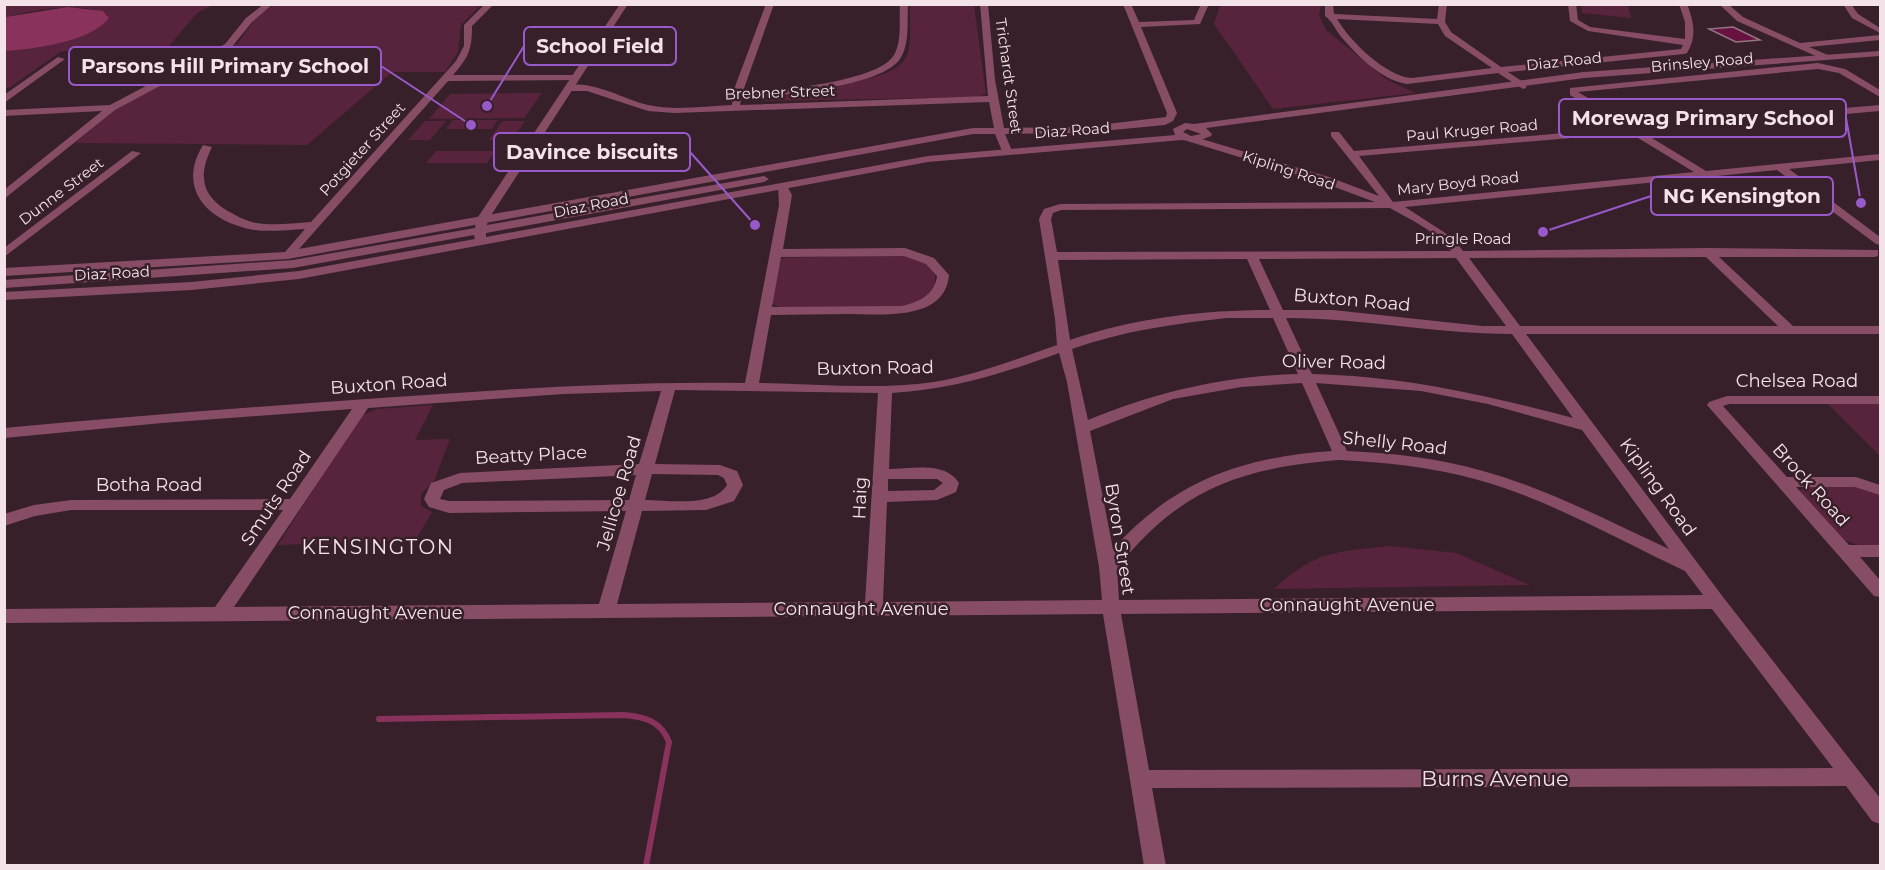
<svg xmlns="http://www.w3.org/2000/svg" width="1885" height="870" viewBox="0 0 1885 870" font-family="Montserrat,sans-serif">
	<rect width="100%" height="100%" fill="#38202a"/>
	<g fill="#58233c">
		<path d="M4,5H213L197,13L170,45L153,54L74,49L60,52L9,88H5V51L108,15C84,0 31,11 5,17Z"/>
		<path d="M274,5H481L461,25L458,52L445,72H392L307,145L75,143L113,111L238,43L257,16Z"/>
		<path d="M910,5H974L986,94L977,97L765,101L760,98C791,84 885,89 905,59C913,46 909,20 910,5Z"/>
		<path d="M1220,5H1321L1319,15L1326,30L1386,79L1415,93L1273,109L1214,24Z"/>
		<path d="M1581,5H1628L1631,18L1582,13Z"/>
		<path d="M542,93L524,118L429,119L450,94Z"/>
		<path d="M453,120H498L492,129H446Z"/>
		<path d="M425,121H446L430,140H408Z"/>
		<path d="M502,121H525L512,140H489Z"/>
		<path d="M436,151H495L487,163H426Z"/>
		<path d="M900,254L927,264L935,274V288L921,301L902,307L780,308L772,303L780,260L783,258Z"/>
		<path d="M1828,404H1880V456Z"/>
		<path d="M433,405L415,440L450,439L434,481L421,494V506L432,512L415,541L278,545L360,416L377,409Z"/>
		<path d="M1865,486L1880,492V547C1834,547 1827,524 1799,491L1806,487Z"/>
		<path d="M1390,546L1456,553L1530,585L1274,589C1317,550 1335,552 1390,546Z"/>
	</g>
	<path fill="#88325c" d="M68,7L103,11L109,18C91,42 33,49 5,51V17Z"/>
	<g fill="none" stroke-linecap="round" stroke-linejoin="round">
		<path stroke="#88325c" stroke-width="6" d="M379,719L624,715C645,717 661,721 669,742L646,866"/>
	</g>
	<path fill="#681241" stroke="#937581" stroke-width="1.5" d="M1733,27L1760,40L1736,42L1709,29Z"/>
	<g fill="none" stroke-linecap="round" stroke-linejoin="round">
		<g fill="#874d66" fill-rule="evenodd">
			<path d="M264,4H273L252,22L231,48L115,110L4,199V190L102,111L4,116V110L110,105L225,44L246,18Z"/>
			<path d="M485,4H494L472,26C472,49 469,57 453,75H575L580,78L578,80L448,81L299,249L973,128H994L989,102L674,113L648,111L587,91H569L564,88C583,75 628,101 648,105C675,111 705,106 732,105L733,92L766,4H774L742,94C773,91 879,82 894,55C902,41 899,20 900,4H908C907,21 910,44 900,59C881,87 776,96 741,99L740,105L988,96L980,4H988L995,80L1004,128L1081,127L1166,117L1167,113L1123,4H1131L1139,22L1194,20L1201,4H1209L1200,24L1141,27L1177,113L1173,121L1165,125L1081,133L1005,134L1012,151L1007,154L1002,151L995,134H973L288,259L4,276V268L285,252L305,229C288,230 270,232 254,230C208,222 176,189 203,145L212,147C199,173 200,194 226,210C235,215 245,221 256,223C274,226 293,223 311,222L456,61L464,46V25Z"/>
			<path d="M1325,4H1333L1334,14L1437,19L1439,4H1447L1445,22L1451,32L1501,67L1681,49L1683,45L1588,31L1570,21L1568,4H1576L1578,20L1590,27L1685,39V22L1679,4H1687C1694,22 1697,37 1687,53L1684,54L1508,72L1526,84V88L1523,89L1498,73L1407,84C1381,80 1356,55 1339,34C1335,28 1331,20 1325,16ZM1337,19L1438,24L1445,36L1492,68L1412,78C1386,77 1349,40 1337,19Z"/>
			<path d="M1719,4H1728L1743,17L1800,43L1880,35V40L1809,47L1828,55L1829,57L1825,60L1737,21Z"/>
			<path d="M1843,4H1851L1858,14L1880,28V33L1852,18Z"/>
			<path d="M58,57L65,59L4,103V95Z"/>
			<path d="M1818,63L1845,69L1880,90V97L1839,73L1818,69L1578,92L1634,126L1880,105V111L1642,132L1706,171L1880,154V160L1789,169L1880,237V245L1876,244L1777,170L1405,207L1453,238L1463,251L1707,248L1878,250V256L1874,257H1719L1793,326H1880V334H1526L1723,597L1880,798V824L1872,821L1846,786L1152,788L1166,866H1144L1103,614L4,623V609L215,607L283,510H71L35,516L4,526V514L34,505L71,500L290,499L352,409L162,423L4,438V428C134,416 265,406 395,397C511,389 627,381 745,383L779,205L778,184H786L792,195L783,249L905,248L934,258L949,275C945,322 880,314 846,314C821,314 796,315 771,315L759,383C816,384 877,390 934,382C976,375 1017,359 1057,345L1055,319L1039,219L1044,209L1060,204L1375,202L1321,182L1187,141V137H1195L1329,177L1379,196L1331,136V132H1339L1354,151L1622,128L1570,95V88ZM1630,133L1694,172L1393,202L1359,156ZM1390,208C1411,220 1436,231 1451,251L1057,252L1051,219L1053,213L1061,210ZM904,256L926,264L937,276C935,295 918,303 900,306L772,307L781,257ZM1706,257L1778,326H1520L1469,258ZM1456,258L1506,326H1482L1333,310H1283L1259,259ZM1247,259L1270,310C1203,310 1134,318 1070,340L1058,260ZM1227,318H1273L1298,374C1224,376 1156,392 1088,420L1072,349C1122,331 1174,324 1227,318ZM1286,318C1362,318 1436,334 1512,334L1573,418C1486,395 1402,376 1312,374ZM1059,353L1067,382L1099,567L1102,600L883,602L887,502L937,500L956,492L959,483C945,461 912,469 889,469L892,393C954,389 1001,374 1059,353ZM1302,383L1332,451C1242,457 1174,481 1113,549L1090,431L1173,399L1241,387ZM1316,383L1421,391L1488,404L1582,430L1669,549C1608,521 1548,489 1483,471C1438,458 1393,453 1347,451ZM675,390L878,393L865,602L617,604L642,511L706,510L734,501L743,485L737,471L720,465L655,464ZM661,391L639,464L460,473L431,483L424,499L429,507L449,513L626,511L599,604L234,607L368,408L563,394ZM1339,460C1385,462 1430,467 1475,479C1548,499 1617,539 1685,571L1703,595L1119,600L1117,568C1180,489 1240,468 1339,460ZM652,474L718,475L724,478L727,485C713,508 669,500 645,500ZM636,475L629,500L449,501L440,499L444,490L462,483ZM888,479H937L943,483L934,490L888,491ZM1712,609L1833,768L1149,770L1121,614Z"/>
			<path d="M132,151L141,153L4,257V248Z"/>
			<path d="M1727,396H1880V404H1729L1723,406L1787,477H1856L1880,485V495L1855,487H1796L1849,545H1880V557H1860L1880,580V597L1874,596L1707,405L1709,402Z"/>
		</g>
		<path fill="#874d66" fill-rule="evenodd" d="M620,4H628L488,220L487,225L764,176L769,179L764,182L486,233V237L928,156L1175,135L1173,129L1185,123L1194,124L1584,72L1880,51V56L1584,78L1206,128L1212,134L1211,136L1195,142L1182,140L928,162L299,279L191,290L4,300V292L191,282L299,271L475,239L474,235L293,268L4,288V280L293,260L475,228L476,220ZM1187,129L1201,134L1191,136L1183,132Z"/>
	</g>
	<g text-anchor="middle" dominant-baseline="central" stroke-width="5" stroke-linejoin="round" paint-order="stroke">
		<g font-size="15" fill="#f3e2e8" stroke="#38202a">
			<text transform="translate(1564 61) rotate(-6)">Diaz Road</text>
			<text transform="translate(1702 62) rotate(-5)">Brinsley Road</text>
			<text transform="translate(1009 76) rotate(82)">Trichardt Street</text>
			<text transform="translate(780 92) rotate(-2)">Brebner Street</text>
			<text transform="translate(1072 130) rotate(-4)">Diaz Road</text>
			<text transform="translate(1472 130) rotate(-5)">Paul Kruger Road</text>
			<text transform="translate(362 149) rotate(-48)">Potgieter Street</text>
			<text transform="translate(1289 170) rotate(18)">Kipling Road</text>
			<text transform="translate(1458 183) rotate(-6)">Mary Boyd Road</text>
			<text transform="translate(61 191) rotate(-37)">Dunne Street</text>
			<text transform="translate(591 205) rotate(-11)">Diaz Road</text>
			<text x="1463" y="238">Pringle Road</text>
			<text transform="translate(112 273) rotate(-3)">Diaz Road</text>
		</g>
		<g font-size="18" fill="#f3e2e8" stroke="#38202a">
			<text transform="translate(1352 300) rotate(5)">Buxton Road</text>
			<text transform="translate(1334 362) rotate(1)">Oliver Road</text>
			<text transform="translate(875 368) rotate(-1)">Buxton Road</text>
			<text x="1797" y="381">Chelsea Road</text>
			<text transform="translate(389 384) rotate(-4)">Buxton Road</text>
			<text transform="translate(1395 443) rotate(6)">Shelly Road</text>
			<text transform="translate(531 455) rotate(-3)">Beatty Place</text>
			<text x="149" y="485">Botha Road</text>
			<text transform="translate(1811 485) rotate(48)">Brock Road</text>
			<text transform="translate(1658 487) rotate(54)">Kipling Road</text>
			<text transform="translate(619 493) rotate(-74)">Jellicoe Road</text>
			<text transform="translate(276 498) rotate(-56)">Smuts Road</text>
			<text transform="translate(860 498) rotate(-88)">Haig</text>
			<text transform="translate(1120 539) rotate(81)">Byron Street</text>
			<text x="1347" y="605">Connaught Avenue</text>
			<text x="861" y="609">Connaught Avenue</text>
			<text x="375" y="613">Connaught Avenue</text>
		</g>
		<g font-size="20" letter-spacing="1.5" fill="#f3e2e8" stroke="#38202a">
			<text x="378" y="547">KENSINGTON</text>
		</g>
		<g font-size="21" fill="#f3e2e8" stroke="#38202a">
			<text x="1495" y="778">Burns Avenue</text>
		</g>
	</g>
	<path fill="none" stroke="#995ac9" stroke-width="2" d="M487 106L524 46M471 125L381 66M1861 203L1846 118M755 225L690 152M1543 232L1651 196"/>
	<g fill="#995ac9" stroke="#38202a" stroke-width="2">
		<circle cx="487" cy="106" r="6"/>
		<circle cx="471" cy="125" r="6"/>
		<circle cx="1861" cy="203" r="6"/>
		<circle cx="755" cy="225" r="6"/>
		<circle cx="1543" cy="232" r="6"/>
	</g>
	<g fill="#38202a" stroke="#995ac9" stroke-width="2">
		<rect x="524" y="27" width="152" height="38" rx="6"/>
		<rect x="69" y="47" width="312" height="38" rx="6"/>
		<rect x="1559" y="99" width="287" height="38" rx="6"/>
		<rect x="494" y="133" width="196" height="38" rx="6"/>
		<rect x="1651" y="177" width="182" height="38" rx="6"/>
	</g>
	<g font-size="20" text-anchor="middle" font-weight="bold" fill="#f3e2e8">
		<text x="600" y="53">School Field</text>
		<text x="225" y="73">Parsons Hill Primary School</text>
		<text x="1703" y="125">Morewag Primary School</text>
		<text x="592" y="159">Davince biscuits</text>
		<text x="1742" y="203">NG Kensington</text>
	</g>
	<rect width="1885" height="870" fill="none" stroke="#f3e2e8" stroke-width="12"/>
</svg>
